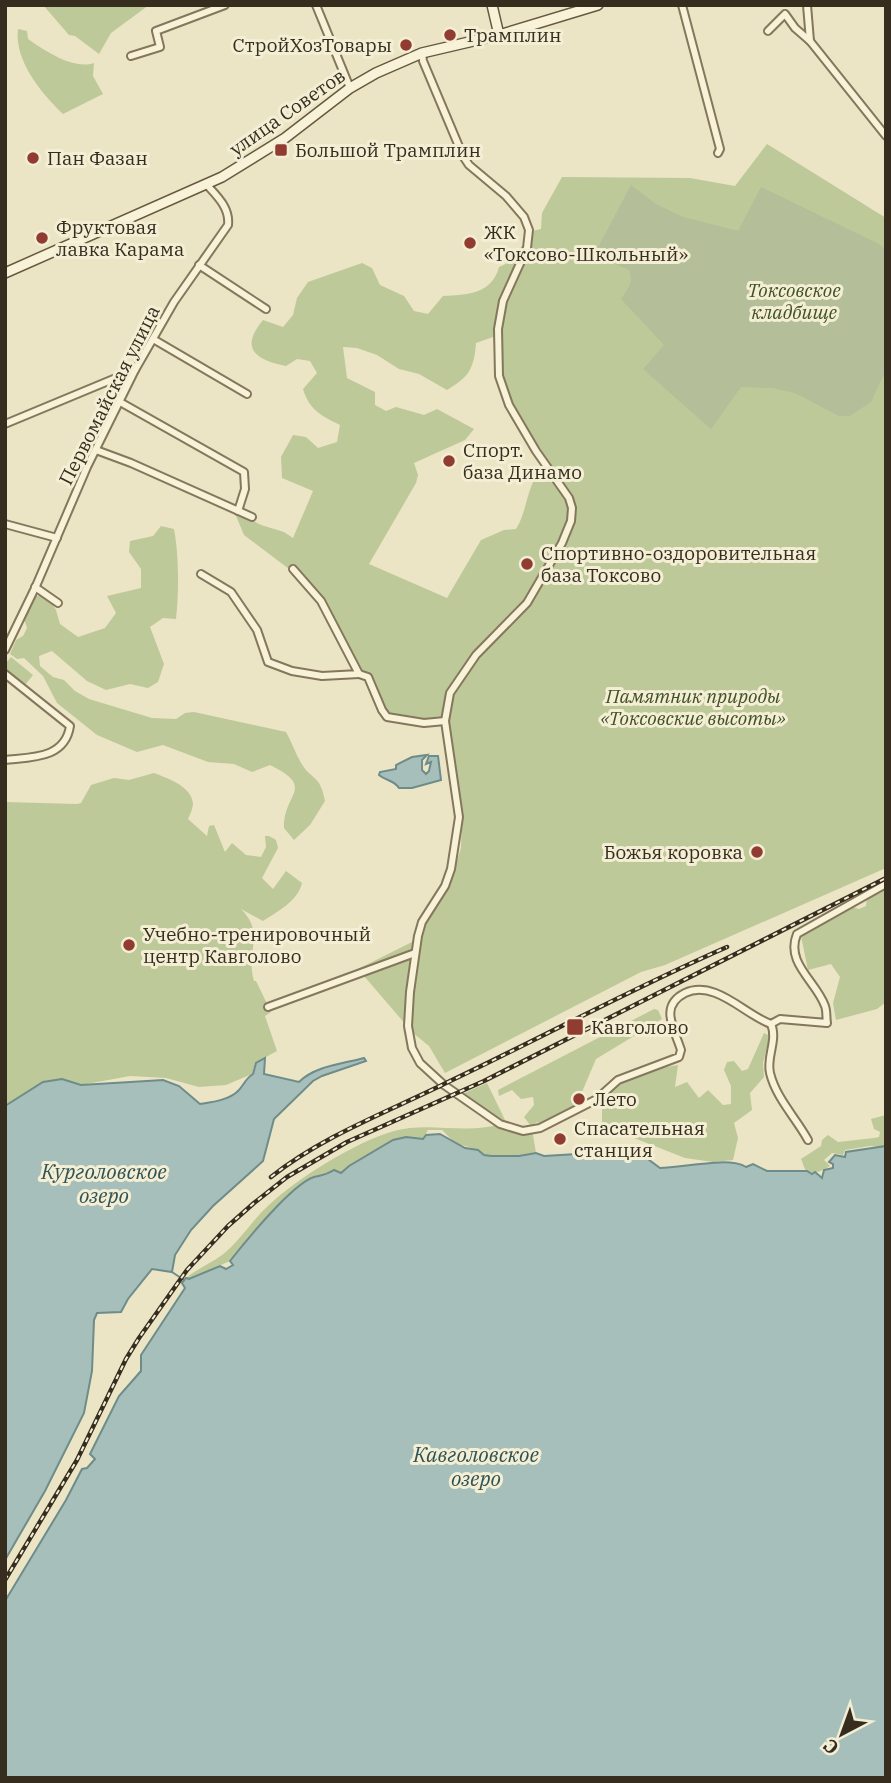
<svg xmlns="http://www.w3.org/2000/svg" width="891" height="1783" viewBox="0 0 891 1783" font-family="'IBM Plex Serif',serif">
	<rect width="100%" height="100%" fill="#ebe5c5"/>
	<g fill="#bdc999" fill-rule="evenodd">
		<path d="M43,5H149L111,33L99,54L75,36L69,35Z"/>
		<path d="M18,29L27,31L28,39C45,51 74,70 94,63L93,76L103,94L63,114C41,93 14,60 18,29Z"/>
		<path d="M767,144L886,218V868L665,965L641,972L445,1073L429,1046L413,1033L358,969L412,942L454,870L461,848L462,814L455,792L448,721H425L388,716L376,693L372,676L360,673L323,601L293,568L289,569L244,535L234,511L261,525L284,532L293,538L313,491L282,478L281,457L293,435L306,437L318,448L337,442L340,425C322,416 309,410 303,389L317,373L310,361L297,359L286,366C256,360 239,349 263,320L283,327L293,315L297,298L308,282L362,263L372,268L380,285L404,296L414,311L428,314L443,296C467,295 492,294 499,267C516,260 515,251 528,240V232L541,229L542,213L562,177L690,178L735,186ZM493,337L503,393L530,439L572,498L571,507L554,484L545,476L535,478C526,495 526,513 516,529L504,530L481,540L447,598L369,564L416,483L418,475L414,463L465,440L474,429L437,409L424,415L396,407L386,411L375,405V392L347,378L343,347L357,348L377,355L399,369L419,374L447,390C469,377 474,369 476,343Z"/>
		<path d="M161,526L174,529C179,555 179,593 176,619L163,618L150,627L164,664L158,682L148,688L130,684L106,690L87,681L52,651L39,656L40,666L53,677L64,680L75,691L89,699L132,712L152,718L176,719L185,713L194,712L286,732C292,742 295,753 301,763C312,781 320,774 325,801L310,825L294,840L284,828C283,793 317,788 270,765L252,772L234,764L208,762L163,745L137,752L97,735L57,703L43,676L24,658L17,659L10,654L16,640L23,636L27,628L24,619L36,596H47L56,610L60,624L78,637L105,628L116,613L107,596L141,588V569L129,552L130,541L153,536Z"/>
		<path d="M11,657L33,675L25,685L5,669V664Z"/>
		<path d="M154,773C167,778 191,786 193,803C193,808 190,815 188,819L207,836L209,826L214,825L225,852L232,843L246,855L261,857L266,847L265,836H269L276,840L278,848L262,878L273,889L286,871L302,883C298,901 277,912 263,921L241,909C266,934 245,950 254,981H256L271,1012L265,1016L277,1051L255,1063L252,1074L226,1085L199,1087L166,1078L130,1076L81,1085L62,1079L43,1082L5,1105V802L77,804L81,803L91,785L114,778L129,780Z"/>
		<path d="M886,888V1002L877,1009L836,1020L833,1003L840,977L831,964L808,970L801,936L838,911L850,906L859,909L866,906L867,897Z"/>
		<path d="M654,1009L658,1010L662,1019L596,1059L582,1092L571,1099L575,1106L559,1117L540,1125L538,1122L530,1125L524,1117L534,1105L533,1097L521,1099L512,1090L499,1096L498,1090Z"/>
		<path d="M764,1033L770,1036L763,1063L764,1077L750,1093L752,1110L734,1123L738,1138L733,1160L713,1162L685,1158L634,1138L594,1134L602,1122V1099L620,1082L656,1069L678,1065L675,1087L687,1082L699,1098L708,1090L723,1105L731,1104V1086L724,1070L727,1062L734,1061L742,1071L748,1069Z"/>
		<path d="M487,1083L505,1120L498,1119L462,1094Z"/>
		<path d="M886,1115V1147L870,1146L845,1150L843,1155L832,1153L824,1160L830,1166C824,1170 811,1177 805,1169C803,1166 803,1162 801,1159L821,1146L822,1140L828,1135L838,1142L874,1138L879,1137L880,1132L874,1129L871,1119Z"/>
		<path d="M500,1124L532,1129L536,1153L519,1156L484,1155L478,1150L455,1143L442,1130H428L423,1139L406,1137L349,1166L341,1173L334,1171L322,1178L314,1177L297,1189L258,1226L230,1261L189,1279L186,1278C197,1269 211,1263 222,1255C240,1241 253,1219 270,1204C298,1178 357,1141 394,1131C429,1121 466,1135 500,1124Z"/>
	</g>
	<path fill="#b4be98" d="M631,185L656,204L683,217L738,231L761,187L879,244L886,250V370L871,402L850,416H839L795,393L773,388L741,387L711,429L643,369L664,345L621,299C628,288 634,283 629,270L594,255Z"/>
	<g fill="#a6bfbb" stroke="#6e8c89" stroke-width="2">
		<path d="M427,755L422,760V770L426,774L429,771L431,762L426,764L429,756H438L441,780L412,788H399C394,780 386,781 379,775L380,772L396,769V765L412,757Z"/>
		<path d="M265,1058L264,1074L299,1082C315,1066 342,1064 364,1058L366,1061L322,1076L313,1081L274,1119L263,1161L213,1206L191,1230L175,1255L172,1272L152,1269L128,1299L121,1312L97,1313L94,1320L92,1371L84,1413L45,1491L5,1560V1106L43,1082L62,1079L81,1085L163,1080L179,1086L200,1104C212,1102 229,1100 238,1091C244,1085 245,1079 253,1074L256,1063Z"/>
		<path d="M440,1134L465,1148L478,1150L484,1155L491,1156H519L536,1153L544,1156L577,1154L582,1148L637,1151L660,1168C682,1168 729,1156 746,1167L753,1164L767,1171H807L812,1174L815,1172L822,1178L824,1170L833,1168V1164L829,1162L835,1155L845,1157L846,1152L886,1146V1778H5V1601L66,1500L82,1469L87,1468L95,1459L90,1454L119,1396L141,1371V1355L185,1288L182,1283L186,1278L189,1279L220,1266L226,1269L233,1265L230,1261C245,1242 292,1184 314,1177C322,1175 326,1175 334,1170L341,1173L349,1166L393,1140L406,1137L423,1139L426,1135Z"/>
	</g>
	<g fill="none" stroke-linecap="round" stroke-linejoin="round">
		<path stroke="#6e8c89" stroke-width="2" d="M172,1272L184,1280"/>
		<g stroke="#85775c" stroke-width="10">
			<g id="street">
				<path d="M316,5L350,88"/>
				<path d="M682,5L720,149L718,153"/>
				<path d="M807,5L810,41L886,136"/>
				<path d="M768,31L785,14L795,28L810,41"/>
				<path d="M422,53L423,61L463,156L469,165L506,196L524,217L529,230L527,248L503,301L498,329L499,376L509,405L536,451L569,498L572,508L571,521L562,543L527,603L476,655L450,693L445,721L459,817L451,869L445,886L422,922L418,936L410,992L408,1026L412,1048L420,1063L444,1085L500,1124L523,1131L540,1128L597,1099L618,1080L679,1057L681,1050C674,1028 659,1006 685,993C715,979 745,1015 771,1024L780,1019L827,1023C826,1018 827,1011 825,1006C816,981 785,963 797,934L886,884"/>
				<path d="M131,56L160,47L156,31L225,5"/>
				<path d="M199,265L266,309"/>
				<path d="M153,339L247,394"/>
				<path d="M120,402L244,472L245,489L238,511"/>
				<path d="M5,424L135,370"/>
				<path d="M96,450L131,463L252,517"/>
				<path d="M5,524L57,538"/>
				<path d="M201,574L231,592L257,630L268,662L292,671L322,676L359,674L321,601L293,569"/>
				<path d="M35,587L58,603"/>
				<path d="M5,650L36,586L87,467L135,370L174,302L228,225C230,208 217,196 207,185"/>
				<path d="M5,674L70,726C65,759 31,757 5,760"/>
				<path d="M359,674L368,677L382,710L387,717L424,723L445,721"/>
				<path d="M268,1007L415,953"/>
				<path d="M771,1024C778,1040 766,1057 770,1073C776,1098 796,1118 808,1140"/>
			</g>
		</g>
		<g stroke="#67583f" stroke-width="12">
			<g id="secondary">
				<path d="M492,5L499,35"/>
				<path d="M5,273L222,177L285,138L350,88L376,73L422,53L499,35L598,5"/>
			</g>
		</g>
		<use href="#street" stroke="#f7f2d8" stroke-width="6"/>
		<use href="#secondary" stroke="#f7f2d8" stroke-width="9"/>
		<g stroke="#362d1f" stroke-width="4.5">
			<g id="rail">
				<path d="M271,1177C323,1136 385,1113 444,1084C539,1039 631,989 727,947"/>
				<path d="M5,1580L77,1460L126,1359L139,1338L187,1270L228,1226L254,1203L287,1177L347,1142L484,1081L886,878"/>
			</g>
		</g>
		<use href="#rail" stroke="#f3eed4" stroke-width="2" stroke-dasharray="5" stroke-linecap="butt"/>
	</g>
	<g fill="#903c30" stroke="#f3eed4" stroke-width="2.5">
		<circle cx="450" cy="35" r="7"/>
		<circle cx="406" cy="45" r="7"/>
		<rect x="274" y="143" width="14" height="14" rx="3.5"/>
		<circle cx="33" cy="158" r="7"/>
		<circle cx="42" cy="238" r="7"/>
		<circle cx="470" cy="243" r="7"/>
		<circle cx="449" cy="461" r="7"/>
		<circle cx="527" cy="564" r="7"/>
		<circle cx="757" cy="852" r="7"/>
		<circle cx="129" cy="945" r="7"/>
		<rect x="566" y="1018" width="18" height="18" rx="3.5"/>
		<circle cx="579" cy="1099" r="7"/>
		<circle cx="560" cy="1139" r="7"/>
	</g>
	<g text-anchor="middle" dominant-baseline="central" stroke-width="6" stroke-linejoin="round" paint-order="stroke">
		<g font-size="19" fill="#362d1f" stroke="#f3eed4" text-anchor="start">
			<text x="464" y="35">Трамплин</text>
			<text x="392" y="45" text-anchor="end">СтройХозТовары</text>
			<text x="295" y="150">Большой Трамплин</text>
			<text x="47" y="158">Пан Фазан</text>
			<text x="56" y="227">Фруктовая<tspan x="56" dy="22">лавка Карама</tspan></text>
			<text x="484" y="232">ЖК<tspan x="484" dy="22">«Токсово-Школьный»</tspan></text>
			<text x="463" y="450">Спорт.<tspan x="463" dy="22">база Динамо</tspan></text>
			<text x="541" y="553">Спортивно-оздоровительная<tspan x="541" dy="22">база Токсово</tspan></text>
			<text x="743" y="852" text-anchor="end">Божья коровка</text>
			<text x="143" y="934">Учебно-тренировочный<tspan x="143" dy="22">центр Кавголово</tspan></text>
			<text x="591" y="1027">Кавголово</text>
			<text x="593" y="1099">Лето</text>
			<text x="574" y="1128">Спасательная<tspan x="574" dy="22">станция</tspan></text>
		</g>
		<g font-size="19" fill="#362d1f" stroke="#f3eed4">
			<text transform="translate(287 112) rotate(-35)">улица Советов</text>
			<text transform="translate(109 395) rotate(-63)">Первомайская улица</text>
		</g>
		<g font-size="19" font-style="italic" fill="#415127" stroke="#f3eed4">
			<text x="794" y="290">Токсовское<tspan x="794" dy="22">кладбище</tspan></text>
			<text x="693" y="696">Памятник природы<tspan x="693" dy="22">«Токсовские высоты»</tspan></text>
		</g>
		<g font-size="21" font-style="italic" fill="#2f5255" stroke="#f3eed4">
			<text x="104" y="1171">Курголовское<tspan x="104" dy="24">озеро</tspan></text>
			<text x="476" y="1454">Кавголовское<tspan x="476" dy="24">озеро</tspan></text>
		</g>
	</g>
	<rect width="891" height="1783" fill="none" stroke="#362d1f" stroke-width="14"/>
	<g transform="translate(842 1734) rotate(221)" stroke="#f3eed4" stroke-width="5" paint-order="stroke">
	<path d="M0-5L12 26L0 18L-12 26Z" fill="#362d1f"/>
	<text y="-10" font-size="19" font-weight="bold" text-anchor="middle" fill="#362d1f">С</text>
	</g>
</svg>
